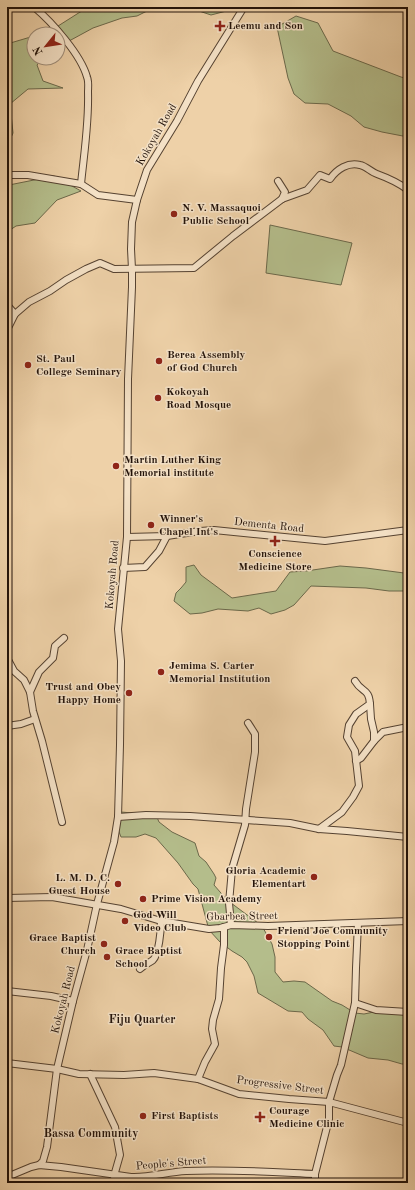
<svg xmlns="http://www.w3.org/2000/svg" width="415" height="1190" viewBox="0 0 415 1190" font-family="'Old Standard TT',serif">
	<rect width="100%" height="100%" fill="#eed1a8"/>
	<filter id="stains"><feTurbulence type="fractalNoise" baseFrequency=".005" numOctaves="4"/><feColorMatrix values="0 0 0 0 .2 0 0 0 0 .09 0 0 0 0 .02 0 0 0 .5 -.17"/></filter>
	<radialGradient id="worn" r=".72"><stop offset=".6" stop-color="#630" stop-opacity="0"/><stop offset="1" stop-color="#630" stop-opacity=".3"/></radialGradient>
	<g fill="#b4bd8b" stroke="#6b684a">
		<path d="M88,7H242L211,15L196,10L151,9L137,16L122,18L93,28L58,47V34H42L47,33Z"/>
		<path d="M296,16L318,23L333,51L401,77L408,79V137L382,132L364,127L351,116L328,104L305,103L294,94L288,78L277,27Z"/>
		<path d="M34,36V58H43L37,65L43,81L63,88L28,89L10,104L13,133L7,147L8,96L7,44Z"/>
		<path d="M54,176L81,191L57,200L35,223L16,226L7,232V184L9,185Z"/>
		<path d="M270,225L352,243L341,285L266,273Z"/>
		<path d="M194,565L201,575L232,598L276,591L290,572L306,571L340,566L366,568L404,573L408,574V592L404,591H389L366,588L311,586L294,605L285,610L271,614L259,608L248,611L218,609L202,613L190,614L174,601L176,593L181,588L186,582V567Z"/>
		<path d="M121,812L156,815L159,822L172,832L195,843L199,856L206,862L214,874L216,878L214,885L227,900L262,926L272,944L275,957V972L283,982L294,981L305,982L332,1001L342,1005L355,1013L364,1014L379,1011L408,1014V1064H402L388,1060L368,1058L342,1047L334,1046L323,1030L308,1019L302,1012L288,1011L258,993L254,976L247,962L242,957L232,951L220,942L209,930L198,889L193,884L178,863L156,838L145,834L136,837H121L118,829Z"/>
	</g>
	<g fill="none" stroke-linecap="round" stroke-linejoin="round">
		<g stroke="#554231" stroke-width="8">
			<g id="street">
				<path d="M34,7C52,22 81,55 87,77C89,82 88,88 88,92C89,123 84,154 81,184"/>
				<path d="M7,175H28L81,184L98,195L137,200"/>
				<path d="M278,181L285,192L282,199"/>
				<path d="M7,305L15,314"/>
				<path d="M7,330L15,314L29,302L50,291L66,280L86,269L100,263L114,269L194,268L233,236L282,199L307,190L320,175L330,179C337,169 348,162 360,165C366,166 371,172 377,174C388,178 399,183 408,190"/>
				<path d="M127,537L167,536L200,531L214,530L325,541L408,530"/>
				<path d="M123,568L145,567L159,551L167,536"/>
				<path d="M7,637L8,641L7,652"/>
				<path d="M7,658L14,671L24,680L30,692L33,711L42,741L62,822"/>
				<path d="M30,692L39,672L53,658L55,646L64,638"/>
				<path d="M7,726L21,724L35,719"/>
				<path d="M374,741L383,732L408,727"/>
				<path d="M356,761L361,758L374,741V732L371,719L370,704"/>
				<path d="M118,817L146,815L190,816L290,823L319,829L347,831L408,837"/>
				<path d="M319,829L342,812L353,797L359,786L355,751L347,737L349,725L356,714L370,704C369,688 362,693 355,681"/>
				<path d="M7,898L52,897L121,909L161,921L209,929L220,928L231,925L268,926L408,921"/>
				<path d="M231,925L229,903L232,869L245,825L246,809L255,752V734L248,723"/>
				<path d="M140,969C144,965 149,963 153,960C159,954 161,930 161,921"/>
				<path d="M7,991L51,996L73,1001"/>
				<path d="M355,1003L376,1010L408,1012"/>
				<path d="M7,1063L57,1069L79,1074L124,1075L154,1073L198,1079L239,1094L289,1099L329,1102L408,1123"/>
				<path d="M90,1074L115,1127L120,1155L114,1176L115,1183"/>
				<path d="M198,1079L205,1062L215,1044L212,1029L213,1020L219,999L221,968L224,945V927"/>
				<path d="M39,1165L43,1161L47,1147L57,1069L73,1001L87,950L97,904L114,842L118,817L120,745L121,661L118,629L127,537L128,379L132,287V269L131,249L132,222L137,200L147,170L177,121L198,81L244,7"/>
				<path d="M7,1177L31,1167L39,1165L61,1167L131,1177C149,1178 167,1172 186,1171C229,1169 272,1172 315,1174"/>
				<path d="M315,1183V1174L329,1119V1102L337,1075L341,1065L355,1003L356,968L358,923"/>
			</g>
		</g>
		<use href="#street" stroke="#f4e1c6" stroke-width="6"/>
	</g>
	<g fill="#8f2418" stroke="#f4e1c6" stroke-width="1.5">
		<path d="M218 20h4v4h4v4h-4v4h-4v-4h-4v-4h4z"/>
		<circle cx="174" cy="214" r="4"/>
		<circle cx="159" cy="361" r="4"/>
		<circle cx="28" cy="365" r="4"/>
		<circle cx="158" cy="398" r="4"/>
		<circle cx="116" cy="466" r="4"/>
		<circle cx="151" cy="525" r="4"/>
		<path d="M273 535h4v4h4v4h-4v4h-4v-4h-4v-4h4z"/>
		<circle cx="161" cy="672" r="4"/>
		<circle cx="129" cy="693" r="4"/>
		<circle cx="314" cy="877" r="4"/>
		<circle cx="118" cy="884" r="4"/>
		<circle cx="143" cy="899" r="4"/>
		<circle cx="125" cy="921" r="4"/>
		<circle cx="269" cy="937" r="4"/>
		<circle cx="104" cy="944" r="4"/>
		<circle cx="107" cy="957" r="4"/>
		<circle cx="143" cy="1116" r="4"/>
		<path d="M258 1111h4v4h4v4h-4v4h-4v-4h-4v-4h4z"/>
	</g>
	<g text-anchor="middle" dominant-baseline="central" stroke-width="3" stroke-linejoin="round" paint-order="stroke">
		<g font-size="11" font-weight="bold" fill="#221209" stroke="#f4e1c6" text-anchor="start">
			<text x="228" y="26">Leemu and Son</text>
			<text x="182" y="208">N. V. Massaquoi<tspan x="182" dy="13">Public School</tspan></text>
			<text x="167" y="355">Berea Assembly<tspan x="167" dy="13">of God Church</tspan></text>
			<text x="36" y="359">St. Paul<tspan x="36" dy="13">College Seminary</tspan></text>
			<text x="166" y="392">Kokoyah<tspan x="166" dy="13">Road Mosque</tspan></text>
			<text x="124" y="460">Martin Luther King<tspan x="124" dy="13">Memorial institute</tspan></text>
			<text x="159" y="519">Winner's<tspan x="159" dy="13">Chapel Int's</tspan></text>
			<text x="275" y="554" text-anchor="middle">Conscience<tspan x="275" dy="13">Medicine Store</tspan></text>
			<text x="169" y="666">Jemima S. Carter<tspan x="169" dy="13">Memorial Institution</tspan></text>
			<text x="121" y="687" text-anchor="end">Trust and Obey<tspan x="121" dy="13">Happy Home</tspan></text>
			<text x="306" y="871" text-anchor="end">Gloria Academic<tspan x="306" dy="13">Elementart</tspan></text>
			<text x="110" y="878" text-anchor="end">L. M. D. C.<tspan x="110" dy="13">Guest House</tspan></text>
			<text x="151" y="899">Prime Vision Academy</text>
			<text x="133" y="915">God Will<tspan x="133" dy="13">Video Club</tspan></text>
			<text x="277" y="931">Friend Joe Community<tspan x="277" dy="13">Stopping Point</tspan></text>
			<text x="96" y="938" text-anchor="end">Grace Baptist<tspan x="96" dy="13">Church</tspan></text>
			<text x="115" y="951">Grace Baptist<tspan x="115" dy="13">School</tspan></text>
			<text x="269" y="1111">Courage<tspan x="269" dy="13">Medicine Clinic</tspan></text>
			<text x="151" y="1116">First Baptists</text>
		</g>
		<g font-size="11" fill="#221209" stroke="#f4e1c6">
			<text transform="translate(157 135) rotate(-60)">Kokoyah Road</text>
			<text transform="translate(269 526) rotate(6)">Dementa Road</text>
			<text transform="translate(113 575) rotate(-85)">Kokoyah Road</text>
			<text transform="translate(242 917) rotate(-1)">Gbarbea Street</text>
			<text transform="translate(64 1000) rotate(-76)">Kokoyah Road</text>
			<text transform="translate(280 1086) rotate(7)">Progressive Street</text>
			<text transform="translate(171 1164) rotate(-5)">People's Street</text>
		</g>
		<g font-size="12" font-weight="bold" fill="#221209" stroke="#f4e1c6">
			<text x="142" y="1020">Fiju Quarter</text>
			<text x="91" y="1134">Bassa Community</text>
		</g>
	</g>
	<rect width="415" height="1190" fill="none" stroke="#eed1a8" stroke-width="24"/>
	<rect x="8" y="8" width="399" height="1174" fill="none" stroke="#221209" stroke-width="2"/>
	<rect x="12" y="12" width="391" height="1166" fill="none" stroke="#221209"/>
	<g transform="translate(46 46) rotate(240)"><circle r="19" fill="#f4e1c6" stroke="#a08e7a"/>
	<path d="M0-3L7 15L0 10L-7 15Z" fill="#8f2418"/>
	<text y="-6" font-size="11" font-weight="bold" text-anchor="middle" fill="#221209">N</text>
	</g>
	<rect width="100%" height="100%" filter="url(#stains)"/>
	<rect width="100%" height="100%" fill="url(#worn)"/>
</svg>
